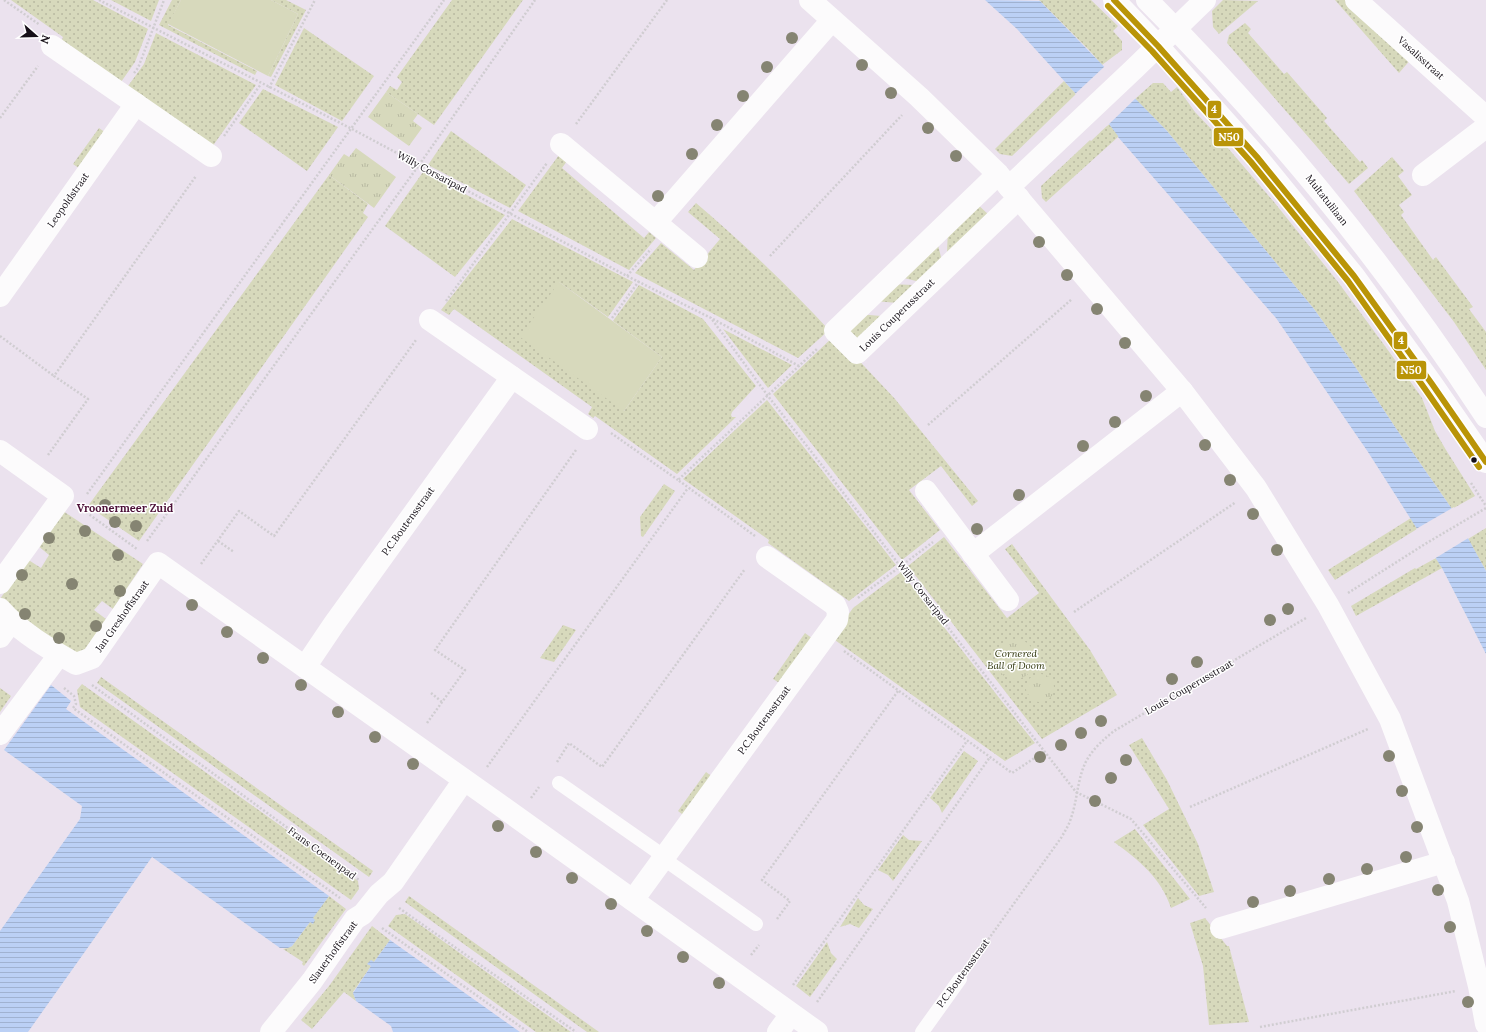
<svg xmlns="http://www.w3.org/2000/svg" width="1486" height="1032" viewBox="0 0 1486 1032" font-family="Lora,serif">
	<defs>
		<pattern id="grass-dots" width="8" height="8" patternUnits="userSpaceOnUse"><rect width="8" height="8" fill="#d7d9bc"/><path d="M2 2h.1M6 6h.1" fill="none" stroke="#b8b9a1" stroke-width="1.8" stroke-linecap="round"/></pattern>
		<pattern id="park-tufts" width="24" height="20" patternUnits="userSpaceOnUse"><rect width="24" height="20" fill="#d7d9bc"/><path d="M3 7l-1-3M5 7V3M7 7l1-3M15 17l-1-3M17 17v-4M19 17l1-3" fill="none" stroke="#b8b9a1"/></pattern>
		<pattern id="water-rules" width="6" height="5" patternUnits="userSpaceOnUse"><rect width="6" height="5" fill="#bbd0f5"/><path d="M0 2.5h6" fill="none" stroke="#a0b2d1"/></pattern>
	</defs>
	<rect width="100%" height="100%" fill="#ebe2ee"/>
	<g fill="url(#grass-dots)">
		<path d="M11,0H93L148,29L135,62L121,82L62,40L63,37Z"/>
		<path d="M111,0H159L151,21Z"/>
		<path d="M172,0H181L168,25L257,71L255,75L159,25Z"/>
		<path d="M271,0H286L306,10L271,77L268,76L298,14Z"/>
		<path d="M452,0H523L434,125L386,92L390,86L397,90L402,82L397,77Z"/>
		<path d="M1039,0H1091L1118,26L1113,31L1122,41V50L1102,65L1089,50Z"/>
		<path d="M1223,0L1258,1L1219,34L1213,27L1212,11Z"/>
		<path d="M1335,0H1345L1412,58L1399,73Z"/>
		<path d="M1245,23L1251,29L1248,33L1284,74L1287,72L1327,118L1324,121L1360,162L1362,160L1368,168L1349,184L1227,43L1229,35Z"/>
		<path d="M304,28L374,76L342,121L275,85Z"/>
		<path d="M156,33L256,85L212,147L128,86L144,64Z"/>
		<path d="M1064,81L1076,94L1012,156L1000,154L995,149Z"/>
		<path d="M1153,83H1163L1171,92L1177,87L1195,112L1216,134L1274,202L1338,282L1390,353L1422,398L1435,431L1446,450L1475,496L1452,509L1397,430L1354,365L1314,309L1167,131L1135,99Z"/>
		<path d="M263,89L338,127L307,171L239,123Z"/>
		<path d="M1109,124L1119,136L1118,137L1046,202L1042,198L1041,186L1090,140L1091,141Z"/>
		<path d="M99,128L106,133L80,169L73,164Z"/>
		<path d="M451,131L526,185L510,208L428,165Z"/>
		<path d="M559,155L567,161L562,168L644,238L649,232L656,238L629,270L518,211Z"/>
		<path d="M1392,157L1404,171L1398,176L1412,195L1399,205L1404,212L1401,215L1433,260L1436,257L1473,307L1469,309L1486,332V370L1454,322L1354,191Z"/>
		<path d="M423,172L505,215L455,277L385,226Z"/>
		<path d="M329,175L368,204L363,213L368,217L139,541L88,506Z"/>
		<path d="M975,202L990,216L947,253L948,228Z"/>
		<path d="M696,203C743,243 787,285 829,330L798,358L635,273L661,243L694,270L720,239L688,212Z"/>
		<path d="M512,219L633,282L608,317L559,282L624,411L662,357L613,321L639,285L703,319L756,386L732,412L731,415L732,417H736L677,474L595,416L593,418L588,414L592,407L454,309L449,315L441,310Z"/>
		<path d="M937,241L942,261L920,282L900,277Z"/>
		<path d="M889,284L914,285L898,303L874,301Z"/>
		<path d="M858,314L881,316L854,345L840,331Z"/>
		<path d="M723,329L792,365L768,388Z"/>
		<path d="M835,335L895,399L978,501L972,506L941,466L909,490L940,530L902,560L773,394Z"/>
		<path d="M767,400L896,565L849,601L768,543L769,540L683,479Z"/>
		<path d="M664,484L675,491L643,537L641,536L640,517Z"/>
		<path d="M63,511L143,564L113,609L102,601L94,610L106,619L78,660L0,599L27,559L41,568L49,555L37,545Z"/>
		<path d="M1411,518L1417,529L1335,580L1328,570Z"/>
		<path d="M1486,528V571L1468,539Z"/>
		<path d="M944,537L1007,618L1039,593L1005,549L1012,544L1090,650L1117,695L1042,739L908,566Z"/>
		<path d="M1436,558L1442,568L1356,616L1351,606L1415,568L1416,569Z"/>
		<path d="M901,572L1018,722L1035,743L1005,761L832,638L853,608Z"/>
		<path d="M563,625L576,630L554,662L540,658Z"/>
		<path d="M805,633L813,639L781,684L773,679Z"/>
		<path d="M101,677L373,871L369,877L97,683Z"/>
		<path d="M82,684L358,881L359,889L351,900L80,707L77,690Z"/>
		<path d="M0,688L11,696L0,712Z"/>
		<path d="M1142,738L1167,780L1198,844L1214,892L1199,896L1143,825L1169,809L1129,745Z"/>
		<path d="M964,751L978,761L942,813L939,806L930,798Z"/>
		<path d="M706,772L714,778L686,817L678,811Z"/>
		<path d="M1135,829L1190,899L1171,908C1161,878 1139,860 1114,842Z"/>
		<path d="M903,835L909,840L922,841L893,881L888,875L878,870Z"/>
		<path d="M329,896L346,909L304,966L302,964L303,962L283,949L288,948L292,946L310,922L313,924L312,918Z"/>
		<path d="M409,896L599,1032H587L405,902Z"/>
		<path d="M858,898L864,905L873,909L859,928L850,924L840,927Z"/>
		<path d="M405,914L571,1032H536L388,926L396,915Z"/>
		<path d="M1205,918L1227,946H1229L1249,1022L1209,1025L1203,966L1190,923Z"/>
		<path d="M372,926L390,940L374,962L368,964L371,966L353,992L356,1001L344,992L312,1029L301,1020L329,986Z"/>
		<path d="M827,942L831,953L837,959L810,997L796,986Z"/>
	</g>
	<g fill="url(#park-tufts)">
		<path d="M386,92L418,114L413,121L422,128L409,146L368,117Z"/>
		<path d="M356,148L396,177L374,208L329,175L344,154L349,157Z"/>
		<circle cx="1015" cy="659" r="20"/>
		<circle cx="1040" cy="688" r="14"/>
	</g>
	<g fill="#d7d9bc">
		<path d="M181,0H271L298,14L268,76L168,24Z"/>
		<path d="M559,282L662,357L624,411L520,337Z"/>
	</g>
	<g fill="url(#water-rules)">
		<path d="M985,0L1040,1L1167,131L1314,309L1354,365L1397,430L1452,509L1486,571V654L1442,568L1368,452L1276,318L1118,137V136L1109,124L1076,94L1017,29Z"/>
		<path d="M51,685L71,701L66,709L329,896L313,918L315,920L313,924L310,922L292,946L288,948H280L152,857L28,1032H0V931L80,819L82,806L4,750Z"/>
		<path d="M390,940L520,1032H393L391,1026L356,1001L353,993L371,966L367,964L371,960L374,962Z"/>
	</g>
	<g fill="#ebe2ee">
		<path d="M1105,66L1136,98L1107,126L1075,94Z"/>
		<path d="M1454,507L1470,537L1434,559L1416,529Z"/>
	</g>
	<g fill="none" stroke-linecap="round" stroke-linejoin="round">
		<g stroke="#d0cdd1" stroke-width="2.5" stroke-dasharray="2 2" stroke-linecap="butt">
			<path d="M4,0L40,25"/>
			<path d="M99,0L352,129L627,276L711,318L768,396L1076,792L1131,819L1206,908"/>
			<path d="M134,73L138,68L164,0"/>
			<path d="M269,88L315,0"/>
			<path d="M0,118L38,66"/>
			<path d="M576,124L667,0"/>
			<path d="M224,136L261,84"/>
			<path d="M770,256L902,115"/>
			<path d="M627,276L651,249"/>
			<path d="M446,301L547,163"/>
			<path d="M612,318L639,281"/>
			<path d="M713,319L799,366"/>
			<path d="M0,336L54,376"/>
			<path d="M928,425L1072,299"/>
			<path d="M611,433L678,480"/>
			<path d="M48,455L88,399L54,376L196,176"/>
			<path d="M1471,483L1486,506"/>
			<path d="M87,494L444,0"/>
			<path d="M83,510L137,549"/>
			<path d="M755,536L678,480L818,348"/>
			<path d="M147,541L419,165L535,0"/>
			<path d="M218,541L234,552"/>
			<path d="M201,564L239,511L274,536L416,340"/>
			<path d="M1348,593L1425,544L1486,508"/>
			<path d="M858,598L933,542"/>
			<path d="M1074,612L1236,502"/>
			<path d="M844,651L1012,773L1045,751"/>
			<path d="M92,685L359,880"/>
			<path d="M64,688L74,696L76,704L73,708L340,898"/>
			<path d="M431,693L442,702"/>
			<path d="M427,723L465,670L435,650L576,450"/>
			<path d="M557,762L569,743L602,767L745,569"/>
			<path d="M487,767L688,488"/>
			<path d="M531,798L539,787"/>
			<path d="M1190,807L1368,729"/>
			<path d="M399,908L576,1032"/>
			<path d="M777,919L790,901L762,880L898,691"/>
			<path d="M382,928L528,1032"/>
			<path d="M751,955L759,945"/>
			<path d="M972,962L1061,838C1065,831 1069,825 1071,818C1078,799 1077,776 1088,758C1095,747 1104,739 1114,731L1306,618"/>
			<path d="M793,985L967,741"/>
			<path d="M817,1002L990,757"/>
			<path d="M1260,1027L1456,991"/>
		</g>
		<g stroke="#fcfbfc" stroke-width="14">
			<path d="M559,783L655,850L671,864L756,924"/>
			<path d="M922,1032L960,979"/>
		</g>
		<g stroke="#fcfbfc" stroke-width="22">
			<path d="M810,0L919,97L998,174L1182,391L1256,488L1328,605L1390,719L1458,901L1479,986L1486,1024"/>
			<path d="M1114,0L1158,46L1257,157L1354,276L1432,384L1486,462"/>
			<path d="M1147,0C1274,127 1388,267 1486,417"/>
			<path d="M1356,0L1486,117"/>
			<path d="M52,46L211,156"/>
			<path d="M561,144L697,257"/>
			<path d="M998,174L835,331L857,353L1019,198"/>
			<path d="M1423,175L1486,127"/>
			<path d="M1009,187L1134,69L1205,0"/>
			<path d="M656,222L832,20"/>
			<path d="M0,296L136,104"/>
			<path d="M430,320L512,377"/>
			<path d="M0,451L63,496L0,583"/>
			<path d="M926,491L1008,600"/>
			<path d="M973,554L1182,391"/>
			<path d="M0,609C20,632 49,649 76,664L92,658L158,563L497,803L817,1032"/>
			<path d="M0,637L11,622"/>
			<path d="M305,667L334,624L512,377L587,429"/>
			<path d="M0,734L59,655"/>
			<path d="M633,900L837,620L838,612L835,605L767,557"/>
			<path d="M1221,928L1444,862"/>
			<path d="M271,1032L312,981L355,919L363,914L379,894L393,882L464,780"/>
			<path d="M778,1032L791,1014"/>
		</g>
		<g stroke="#fff" stroke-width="9">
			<path id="bus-1" d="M1114,0L1158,46L1257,157L1354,276L1432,384L1486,462"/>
		</g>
		<g stroke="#fff" stroke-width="9">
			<path id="bus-2" d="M1108,6L1152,51L1251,162L1348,281L1425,389L1479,467"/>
		</g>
		<use href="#bus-1" stroke="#b99407" stroke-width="6"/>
		<use href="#bus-2" stroke="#b99407" stroke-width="6"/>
	</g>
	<g fill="#858472">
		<circle cx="792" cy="38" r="6"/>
		<circle cx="862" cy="65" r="6"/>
		<circle cx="767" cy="67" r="6"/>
		<circle cx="891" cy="93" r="6"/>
		<circle cx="743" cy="96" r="6"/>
		<circle cx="717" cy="125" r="6"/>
		<circle cx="928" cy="128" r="6"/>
		<circle cx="692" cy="154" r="6"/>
		<circle cx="956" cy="156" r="6"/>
		<circle cx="658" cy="196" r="6"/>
		<circle cx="1039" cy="242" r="6"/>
		<circle cx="1067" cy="275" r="6"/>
		<circle cx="1097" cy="309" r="6"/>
		<circle cx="1125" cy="343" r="6"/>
		<circle cx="1146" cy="396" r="6"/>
		<circle cx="1115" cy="422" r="6"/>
		<circle cx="1205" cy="445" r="6"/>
		<circle cx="1083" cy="446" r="6"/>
		<circle cx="1230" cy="480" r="6"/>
		<circle cx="1019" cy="495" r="6"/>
		<circle cx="105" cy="505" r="6"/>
		<circle cx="1253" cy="514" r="6"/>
		<circle cx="115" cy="522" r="6"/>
		<circle cx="136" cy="526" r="6"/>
		<circle cx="977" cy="529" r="6"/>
		<circle cx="85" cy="531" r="6"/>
		<circle cx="49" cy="538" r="6"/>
		<circle cx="1277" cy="550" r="6"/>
		<circle cx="118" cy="555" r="6"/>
		<circle cx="22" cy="575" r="6"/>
		<circle cx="72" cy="584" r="6"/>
		<circle cx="120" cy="591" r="6"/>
		<circle cx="192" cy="605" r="6"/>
		<circle cx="1288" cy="609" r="6"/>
		<circle cx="25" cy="614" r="6"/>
		<circle cx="1270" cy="620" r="6"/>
		<circle cx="96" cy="626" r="6"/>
		<circle cx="227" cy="632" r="6"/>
		<circle cx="59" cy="638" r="6"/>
		<circle cx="263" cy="658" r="6"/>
		<circle cx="1197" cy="662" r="6"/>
		<circle cx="1172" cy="679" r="6"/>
		<circle cx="301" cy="685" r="6"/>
		<circle cx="338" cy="712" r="6"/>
		<circle cx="1101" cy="721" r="6"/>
		<circle cx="1081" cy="733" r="6"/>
		<circle cx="375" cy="737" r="6"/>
		<circle cx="1061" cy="745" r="6"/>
		<circle cx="1389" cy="756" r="6"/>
		<circle cx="1040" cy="757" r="6"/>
		<circle cx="1126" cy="760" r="6"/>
		<circle cx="413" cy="764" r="6"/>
		<circle cx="1111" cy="778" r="6"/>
		<circle cx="1402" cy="791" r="6"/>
		<circle cx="1095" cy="801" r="6"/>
		<circle cx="498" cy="826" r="6"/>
		<circle cx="1417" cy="827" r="6"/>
		<circle cx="536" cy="852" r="6"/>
		<circle cx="1406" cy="857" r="6"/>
		<circle cx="1367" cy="869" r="6"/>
		<circle cx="572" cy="878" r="6"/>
		<circle cx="1329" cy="879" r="6"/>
		<circle cx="1438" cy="890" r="6"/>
		<circle cx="1290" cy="891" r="6"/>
		<circle cx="1253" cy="902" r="6"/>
		<circle cx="611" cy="904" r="6"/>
		<circle cx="1450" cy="927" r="6"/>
		<circle cx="647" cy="931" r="6"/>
		<circle cx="683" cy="957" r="6"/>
		<circle cx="719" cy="983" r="6"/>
		<circle cx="1468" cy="1002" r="6"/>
	</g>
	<circle fill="#161018" stroke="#fff" stroke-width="1.5" cx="1474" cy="460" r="3.5"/>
	<g text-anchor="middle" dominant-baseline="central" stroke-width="3" stroke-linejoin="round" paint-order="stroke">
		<g font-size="10" fill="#161018" stroke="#fff">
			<text transform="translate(1421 58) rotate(42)">Vasalisstraat</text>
			<text transform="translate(432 172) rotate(28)">Willy Corsaripad</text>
			<text transform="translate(68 200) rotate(-55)">Leopoldstraat</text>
			<text transform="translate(1327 200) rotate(52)">Multatulilaan</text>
			<text transform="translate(897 315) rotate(-44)">Louis Couperusstraat</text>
			<text transform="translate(408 521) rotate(-54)">P.C.Boutensstraat</text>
			<text transform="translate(923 593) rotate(52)">Willy Corsaripad</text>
			<text transform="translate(122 616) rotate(-55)">Jan Greshoffstraat</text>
			<text transform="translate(1189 687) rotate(-30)">Louis Couperusstraat</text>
			<text transform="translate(764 720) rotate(-54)">P.C.Boutensstraat</text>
			<text transform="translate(322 853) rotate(36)">Frans Coenenpad</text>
			<text transform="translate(333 952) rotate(-54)">Slauerhoffstraat</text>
			<text transform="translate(963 973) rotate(-54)">P.C.Boutensstraat</text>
		</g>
		<g font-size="10" font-style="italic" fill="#31370d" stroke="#fff">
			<text x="1016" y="653">Cornered<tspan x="1016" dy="12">Ball of Doom</tspan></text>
		</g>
		<g font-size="11" font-weight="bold" fill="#4d1138" stroke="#fff">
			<text x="125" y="508">Vroonermeer Zuid</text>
		</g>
	</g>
	<g stroke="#fff" stroke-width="1.5">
		<rect x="1207" y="100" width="15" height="19" rx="4" fill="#b99407"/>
		<rect x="1213" y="127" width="31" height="20" rx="4" fill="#b99407"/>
		<rect x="1393" y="331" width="15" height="19" rx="4" fill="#b99407"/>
		<rect x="1396" y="360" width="31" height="20" rx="4" fill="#b99407"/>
	</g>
	<g font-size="11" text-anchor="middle" font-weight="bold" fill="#fff">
		<text x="1214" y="113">4</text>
		<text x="1229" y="141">N50</text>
		<text x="1401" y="344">4</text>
		<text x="1411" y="374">N50</text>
	</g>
	<g transform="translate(36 36) rotate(110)" stroke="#ffffff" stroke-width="3" paint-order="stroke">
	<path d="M0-3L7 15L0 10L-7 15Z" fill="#161018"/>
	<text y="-6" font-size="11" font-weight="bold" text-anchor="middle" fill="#161018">N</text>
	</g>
</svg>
